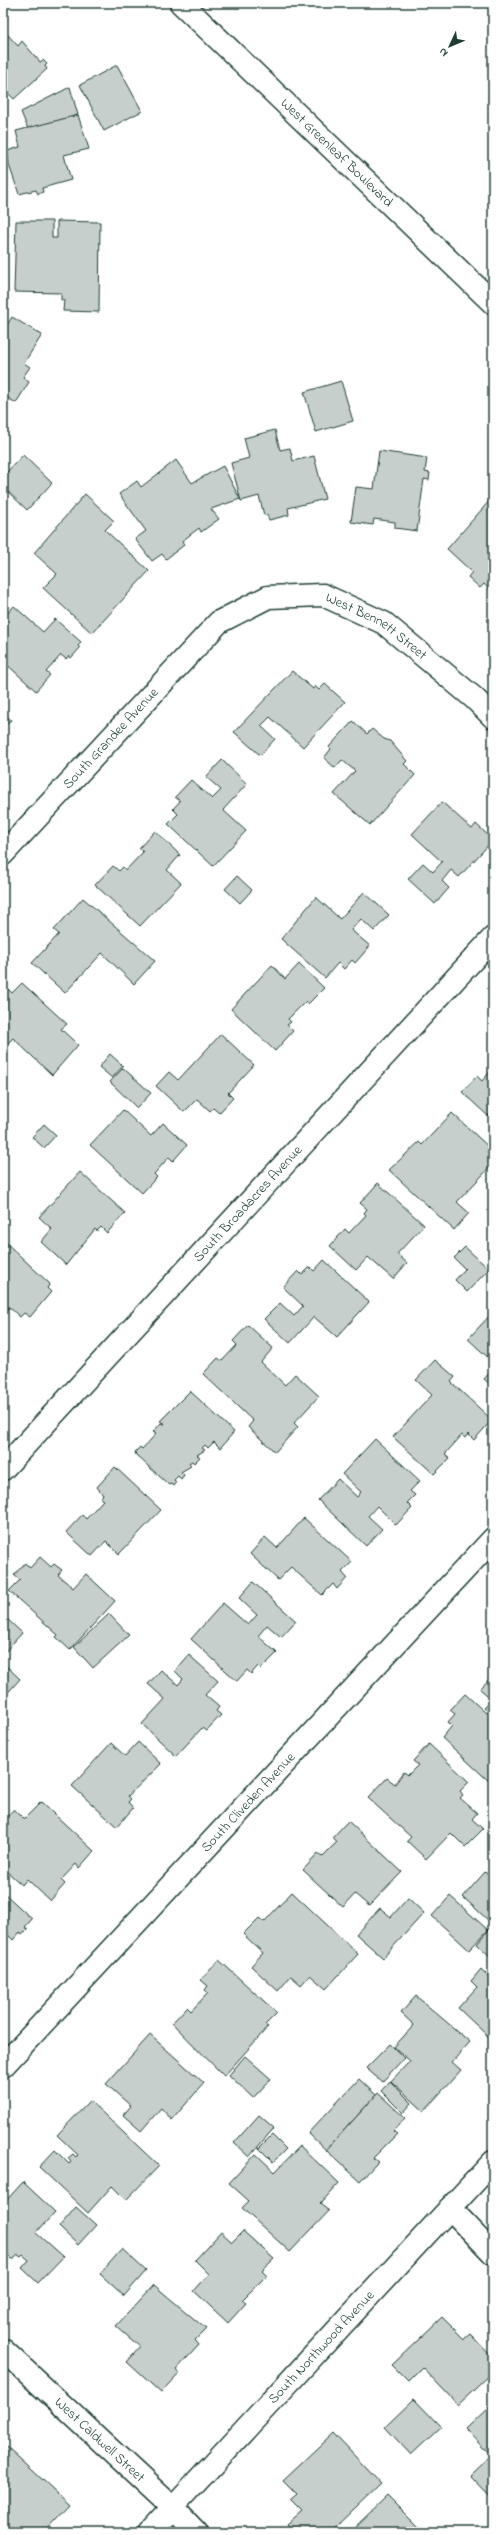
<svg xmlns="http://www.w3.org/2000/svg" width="496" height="2535" viewBox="0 0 496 2535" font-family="'Indie Flower',sans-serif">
	<rect width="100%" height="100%" fill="#fff"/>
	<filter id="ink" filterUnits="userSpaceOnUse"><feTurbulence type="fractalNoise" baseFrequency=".025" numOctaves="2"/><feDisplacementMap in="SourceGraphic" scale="8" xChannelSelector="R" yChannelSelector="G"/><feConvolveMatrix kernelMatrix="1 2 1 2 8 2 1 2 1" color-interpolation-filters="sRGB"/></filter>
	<g filter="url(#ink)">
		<g fill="#c7cfcc" stroke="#1f3d34">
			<path d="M7,34L18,46L22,41L40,62L43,60L47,64L45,66L47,69L14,99L3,88V38Z"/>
			<path d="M117,65L142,111L104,131L80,85Z"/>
			<path d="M70,87L78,115L28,129L21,112Z"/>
			<path d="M78,115L89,149L64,155L71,180L42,188L43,192L38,194L36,190L19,194L9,165L7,151L20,147L16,131Z"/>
			<path d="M16,221H52V238H57V221L100,222L99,312L63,311L64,300H61V293L14,292Z"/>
			<path d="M12,317L42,335L24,363L30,367L23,377L29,382L16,403L3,395V331Z"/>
			<path d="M341,381L353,421L316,432L304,392Z"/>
			<path d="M275,430L280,450L290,448L293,461L314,456L325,499L288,508L289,515L269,520L267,515H264L259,496L241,501L231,463L249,458L244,438Z"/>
			<path d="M379,451L427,458L425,472L430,473L429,480L424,479L417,531L395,528V522L374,519L373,525L351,522L356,487L374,489Z"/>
			<path d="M23,455L52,483L27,510L3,487V476Z"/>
			<path d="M176,460L192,483L223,466L240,499L211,509L219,519L201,532L199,528L182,541L184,545L166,559L162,554L152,561L135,539L146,531L119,494L137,481L141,487Z"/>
			<path d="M85,494L114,521L105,530L149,571L92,633L43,588L57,574L34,553Z"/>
			<path d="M491,499L493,501V592L484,584L480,588L468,577L472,572L447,549Z"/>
			<path d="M14,606L43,632L55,619L81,642L78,646L80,648L71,658L69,656L66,659L61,655L46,672L50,675L36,691L3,661V618Z"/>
			<path d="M292,671L313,689L315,686L319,690L325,684L345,702L303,747L270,717L261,726L275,739L260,755L234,732Z"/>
			<path d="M3,713L11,720L3,728Z"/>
			<path d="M353,721L367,734L372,729L384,739L390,741L407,761L404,764L415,775L370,825L334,794L355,771L342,760L335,768L324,758L331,749L329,747Z"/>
			<path d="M222,760L247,784L223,810L246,831L213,866L168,824L178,814L173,809L180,801L175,797L191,780L212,799L221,790L206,777Z"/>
			<path d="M442,802L472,829L476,824L493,840L459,877L451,870L442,881L449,888L435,904L408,879L423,863L433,872L442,862L412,834Z"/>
			<path d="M155,831L180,855L167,870L181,883L140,926L95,885L113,866L119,871L123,867L126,870L143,852L139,848Z"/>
			<path d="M237,876L252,890L240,903L225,889Z"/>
			<path d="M364,892L389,915L374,931L361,919L351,930L370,946L355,963L352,960L344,969L338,963L325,978L281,939L316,897L340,919Z"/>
			<path d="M83,898L155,961L134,984L102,953L65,993L32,963L59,934L54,930Z"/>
			<path d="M299,964L324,988L308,1004L306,1001L288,1019L291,1022L287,1025L293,1031L275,1051L231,1009L272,965L285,979Z"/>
			<path d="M22,983L67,1024L61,1029L78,1045L52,1075L13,1038L3,1048V994L8,989L12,993Z"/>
			<path d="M221,1034L254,1065L228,1093L233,1098L219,1113L213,1108L210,1111L197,1099L184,1112L156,1086L169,1072L178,1080Z"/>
			<path d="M110,1054L123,1066L112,1078L99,1067Z"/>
			<path d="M123,1068L151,1093L137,1108L110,1082Z"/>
			<path d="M493,1068V1111L488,1116L462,1092L477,1076L482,1081Z"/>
			<path d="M123,1110L151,1136L163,1123L187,1145L173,1161L169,1157L154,1174L157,1177L142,1193L90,1145Z"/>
			<path d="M452,1113L493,1151V1164L457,1202L469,1213L454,1230L389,1170L419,1142L422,1145Z"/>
			<path d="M493,1119V1129L488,1125Z"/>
			<path d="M44,1124L56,1135L44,1148L32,1137Z"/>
			<path d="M80,1172L125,1213L107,1233L101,1227L97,1231L95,1229L66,1265L41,1242L52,1229L39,1217Z"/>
			<path d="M378,1183L424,1225L397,1254L407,1263L393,1279L368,1257L356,1270L330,1246L345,1229L349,1233L366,1215L364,1213L367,1209L360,1203Z"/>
			<path d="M3,1240L50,1284L47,1288L51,1292L30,1317L24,1313L20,1317L9,1307L7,1310L3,1306L5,1303L3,1301Z"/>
			<path d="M465,1247L489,1269L467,1292L455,1280L465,1269L454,1258Z"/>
			<path d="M324,1260L369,1302L337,1337L314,1317L290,1343L264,1319L280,1303L294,1316L303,1306L283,1287L298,1271L302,1275L310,1267L314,1271Z"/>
			<path d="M493,1312V1362L468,1339Z"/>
			<path d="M248,1325L273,1348L261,1362L285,1385L295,1374L319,1396L294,1423L298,1427L275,1452L248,1427L253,1421L203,1374L218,1358L222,1361L237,1345L233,1341Z"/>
			<path d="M435,1360L455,1377L451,1382L492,1420L474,1440L468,1434L465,1438L462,1435L445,1454L450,1458L434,1474L393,1437L432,1395L416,1380Z"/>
			<path d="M493,1369V1387L484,1379Z"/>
			<path d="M190,1391L234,1432L220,1448L214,1442L208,1448L205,1445L202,1448L205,1450L197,1455L200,1457L194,1463L192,1461L189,1463L191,1466L181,1472L184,1475L181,1479L178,1476L174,1480L176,1482L173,1486L171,1484L169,1485L136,1455L135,1452L140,1447L142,1449L156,1434L153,1432L161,1423L165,1424L160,1421Z"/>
			<path d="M375,1439L420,1481L410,1491L415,1495L407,1503L412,1508L396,1525L377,1506L368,1516L382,1529L366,1546L318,1500L338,1479L357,1497L361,1492L342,1474Z"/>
			<path d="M115,1467L161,1510L119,1554L106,1541L92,1556L66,1532L82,1515L86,1519L103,1500L100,1498L103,1495L97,1487Z"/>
			<path d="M304,1518L352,1562L342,1572L347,1578L337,1589L333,1584L322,1595L291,1567L278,1580L250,1554L265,1537L277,1548Z"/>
			<path d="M40,1557L51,1567L54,1564L62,1570L58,1575L73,1588L86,1574L115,1601L70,1650L56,1637L58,1635L9,1591L20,1580L14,1575L25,1563L30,1568Z"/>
			<path d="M253,1582L296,1621L281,1637L267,1625L258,1636L277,1653L261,1669L258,1666L251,1674L247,1670L237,1681L191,1639L223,1603L248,1625L257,1615L239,1598Z"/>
			<path d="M109,1614L129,1635L93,1668L74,1647Z"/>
			<path d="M3,1615L22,1633L3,1654Z"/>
			<path d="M189,1655L218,1681L205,1695L219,1707L216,1711L221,1715L206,1731L202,1728L176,1756L142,1724L165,1699L148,1684L161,1670L178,1685L183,1679L175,1671Z"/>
			<path d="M3,1663L20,1679L3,1698Z"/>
			<path d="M493,1675V1700L480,1689Z"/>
			<path d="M465,1694L486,1713L488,1711L484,1708L490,1702L493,1705L492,1784L442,1738L452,1726L448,1722L455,1714L450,1710Z"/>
			<path d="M138,1742L161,1764L128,1796L131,1799L128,1802L133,1808L117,1827L72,1786L111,1743L125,1756Z"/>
			<path d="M429,1744L469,1782L460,1791L463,1795L460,1798L477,1813L472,1819L483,1829L465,1847L451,1833L426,1859L407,1841L411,1837L368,1798L387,1778L395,1784L404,1772L408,1775L418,1765L413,1761Z"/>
			<path d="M41,1802L94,1851L79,1868L76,1864L61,1880L65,1884L50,1901L27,1879L22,1885L3,1868V1821L14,1809L24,1819Z"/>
			<path d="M348,1821L402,1872L369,1906L355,1894L343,1907L303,1870L318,1854L322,1857L337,1842L333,1837Z"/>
			<path d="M485,1872L493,1879V1916L489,1921L463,1897Z"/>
			<path d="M3,1892L32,1919L25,1927L28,1929L22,1935L20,1932L13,1940L7,1934L4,1937L3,1936Z"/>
			<path d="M292,1892L358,1954L326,1989L310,1975L301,1985L291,1976L278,1991L251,1966L263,1953L243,1934L259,1918L264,1922Z"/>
			<path d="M450,1896L488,1930L469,1950L432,1916Z"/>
			<path d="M408,1898L424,1913L383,1958L356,1934L380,1908L391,1917Z"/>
			<path d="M489,1930L493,1933V1959L477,1944Z"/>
			<path d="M219,1960L277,2013L265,2025L268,2027L224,2076L172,2023L187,2007L191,2011L208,1993L205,1990L208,1986L201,1980Z"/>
			<path d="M481,1969L488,1976L493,1971L492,2040L458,2008L477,1987L471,1981Z"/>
			<path d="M416,1996L470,2042L452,2062L461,2070L424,2111L391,2081L410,2061L394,2047L414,2025L401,2013Z"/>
			<path d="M150,2035L204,2083L172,2120L161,2108L141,2131L123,2115L131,2106L106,2084Z"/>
			<path d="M390,2044L404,2058L382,2082L366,2068Z"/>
			<path d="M245,2056L271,2079L253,2098L229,2075Z"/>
			<path d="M359,2079L376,2095L326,2150L308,2133Z"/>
			<path d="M390,2081L412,2103L403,2113L381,2091Z"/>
			<path d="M378,2093L405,2118L393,2131L397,2134L373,2158L378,2162L360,2181L326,2150Z"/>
			<path d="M90,2101L159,2166L126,2200L112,2186L88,2213L39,2167L55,2150L69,2164L71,2162L68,2158L73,2154L76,2157L78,2155L57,2135Z"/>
			<path d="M259,2115L274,2128L249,2157L234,2143Z"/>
			<path d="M272,2135L286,2149L273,2162L259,2148Z"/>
			<path d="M300,2146L339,2183L320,2204L329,2211L290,2252L242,2208L249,2201L229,2183L256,2154L275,2172Z"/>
			<path d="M23,2182L55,2212L36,2233L63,2257L38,2283L22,2268L29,2260L23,2255L21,2257L18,2255L13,2260L3,2250V2204Z"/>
			<path d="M76,2207L96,2225L78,2245L59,2227Z"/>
			<path d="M243,2231L274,2259L262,2270L267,2275L242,2300L246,2303L228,2323L194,2291L209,2274L195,2260L221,2232L232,2242Z"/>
			<path d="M122,2249L146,2271L124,2296L100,2274Z"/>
			<path d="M154,2285L206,2329L195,2340L199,2345L176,2370L179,2374L161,2393L127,2362L140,2347L116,2326Z"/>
			<path d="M442,2317L464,2339L470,2334L493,2358V2372L458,2405L422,2367L408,2381L392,2365Z"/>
			<path d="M414,2399L441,2427L411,2455L385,2427Z"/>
			<path d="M493,2403V2499L470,2475L491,2455L466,2429Z"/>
			<path d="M333,2433L381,2484L331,2532H293L287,2525L302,2512L290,2500L297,2494L283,2480Z"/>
			<path d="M6,2446L69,2504L43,2532H10L3,2525V2449Z"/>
			<path d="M387,2496L423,2532H350Z"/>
		</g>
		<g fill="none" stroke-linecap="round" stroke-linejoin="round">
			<g stroke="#1f3d34" stroke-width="25">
				<g id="minor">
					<path id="s1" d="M3,854L219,622L268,597L323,595L384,623L474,698L493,717"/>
					<path id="s2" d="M3,1469L493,938"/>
					<path id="s3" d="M3,2066L493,1539"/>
					<path d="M450,2208L493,2253"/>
					<path id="s4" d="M150,2532L493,2162"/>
				</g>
			</g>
			<g stroke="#1f3d34" stroke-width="25">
				<g id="tertiary">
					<path id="s5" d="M181,3L493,303"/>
					<path id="s6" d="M3,2350L172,2507L196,2532"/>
				</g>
			</g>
			<use href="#minor" stroke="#fff" stroke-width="22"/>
			<use href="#tertiary" stroke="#fff" stroke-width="22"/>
		</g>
	</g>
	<g text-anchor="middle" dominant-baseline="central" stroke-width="3" stroke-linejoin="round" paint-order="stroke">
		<g font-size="14" fill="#1f3d34" stroke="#fff">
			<text stroke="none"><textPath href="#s5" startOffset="216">West Greenleaf Boulevard</textPath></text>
			<text stroke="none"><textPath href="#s1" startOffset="489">West Bennett Street</textPath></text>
			<text stroke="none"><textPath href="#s1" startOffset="158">South Grandee Avenue</textPath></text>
			<text stroke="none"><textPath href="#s2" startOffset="361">South Broadacres Avenue</textPath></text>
			<text stroke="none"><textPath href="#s3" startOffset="360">South Cliveden Avenue</textPath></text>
			<text stroke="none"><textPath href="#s4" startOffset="252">South Northwood Avenue</textPath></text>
			<text stroke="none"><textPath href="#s6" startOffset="132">West Caldwell Street</textPath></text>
		</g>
	</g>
	<rect width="496" height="2535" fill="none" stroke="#fff" stroke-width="16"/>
	<rect x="8" y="8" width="480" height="2519" fill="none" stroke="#1f3d34" stroke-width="1.5" filter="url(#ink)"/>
	<g transform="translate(450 46) rotate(226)" stroke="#ffffff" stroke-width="3" paint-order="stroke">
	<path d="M0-3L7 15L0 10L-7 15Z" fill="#1f3d34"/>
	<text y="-6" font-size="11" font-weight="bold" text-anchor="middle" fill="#1f3d34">N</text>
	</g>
</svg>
